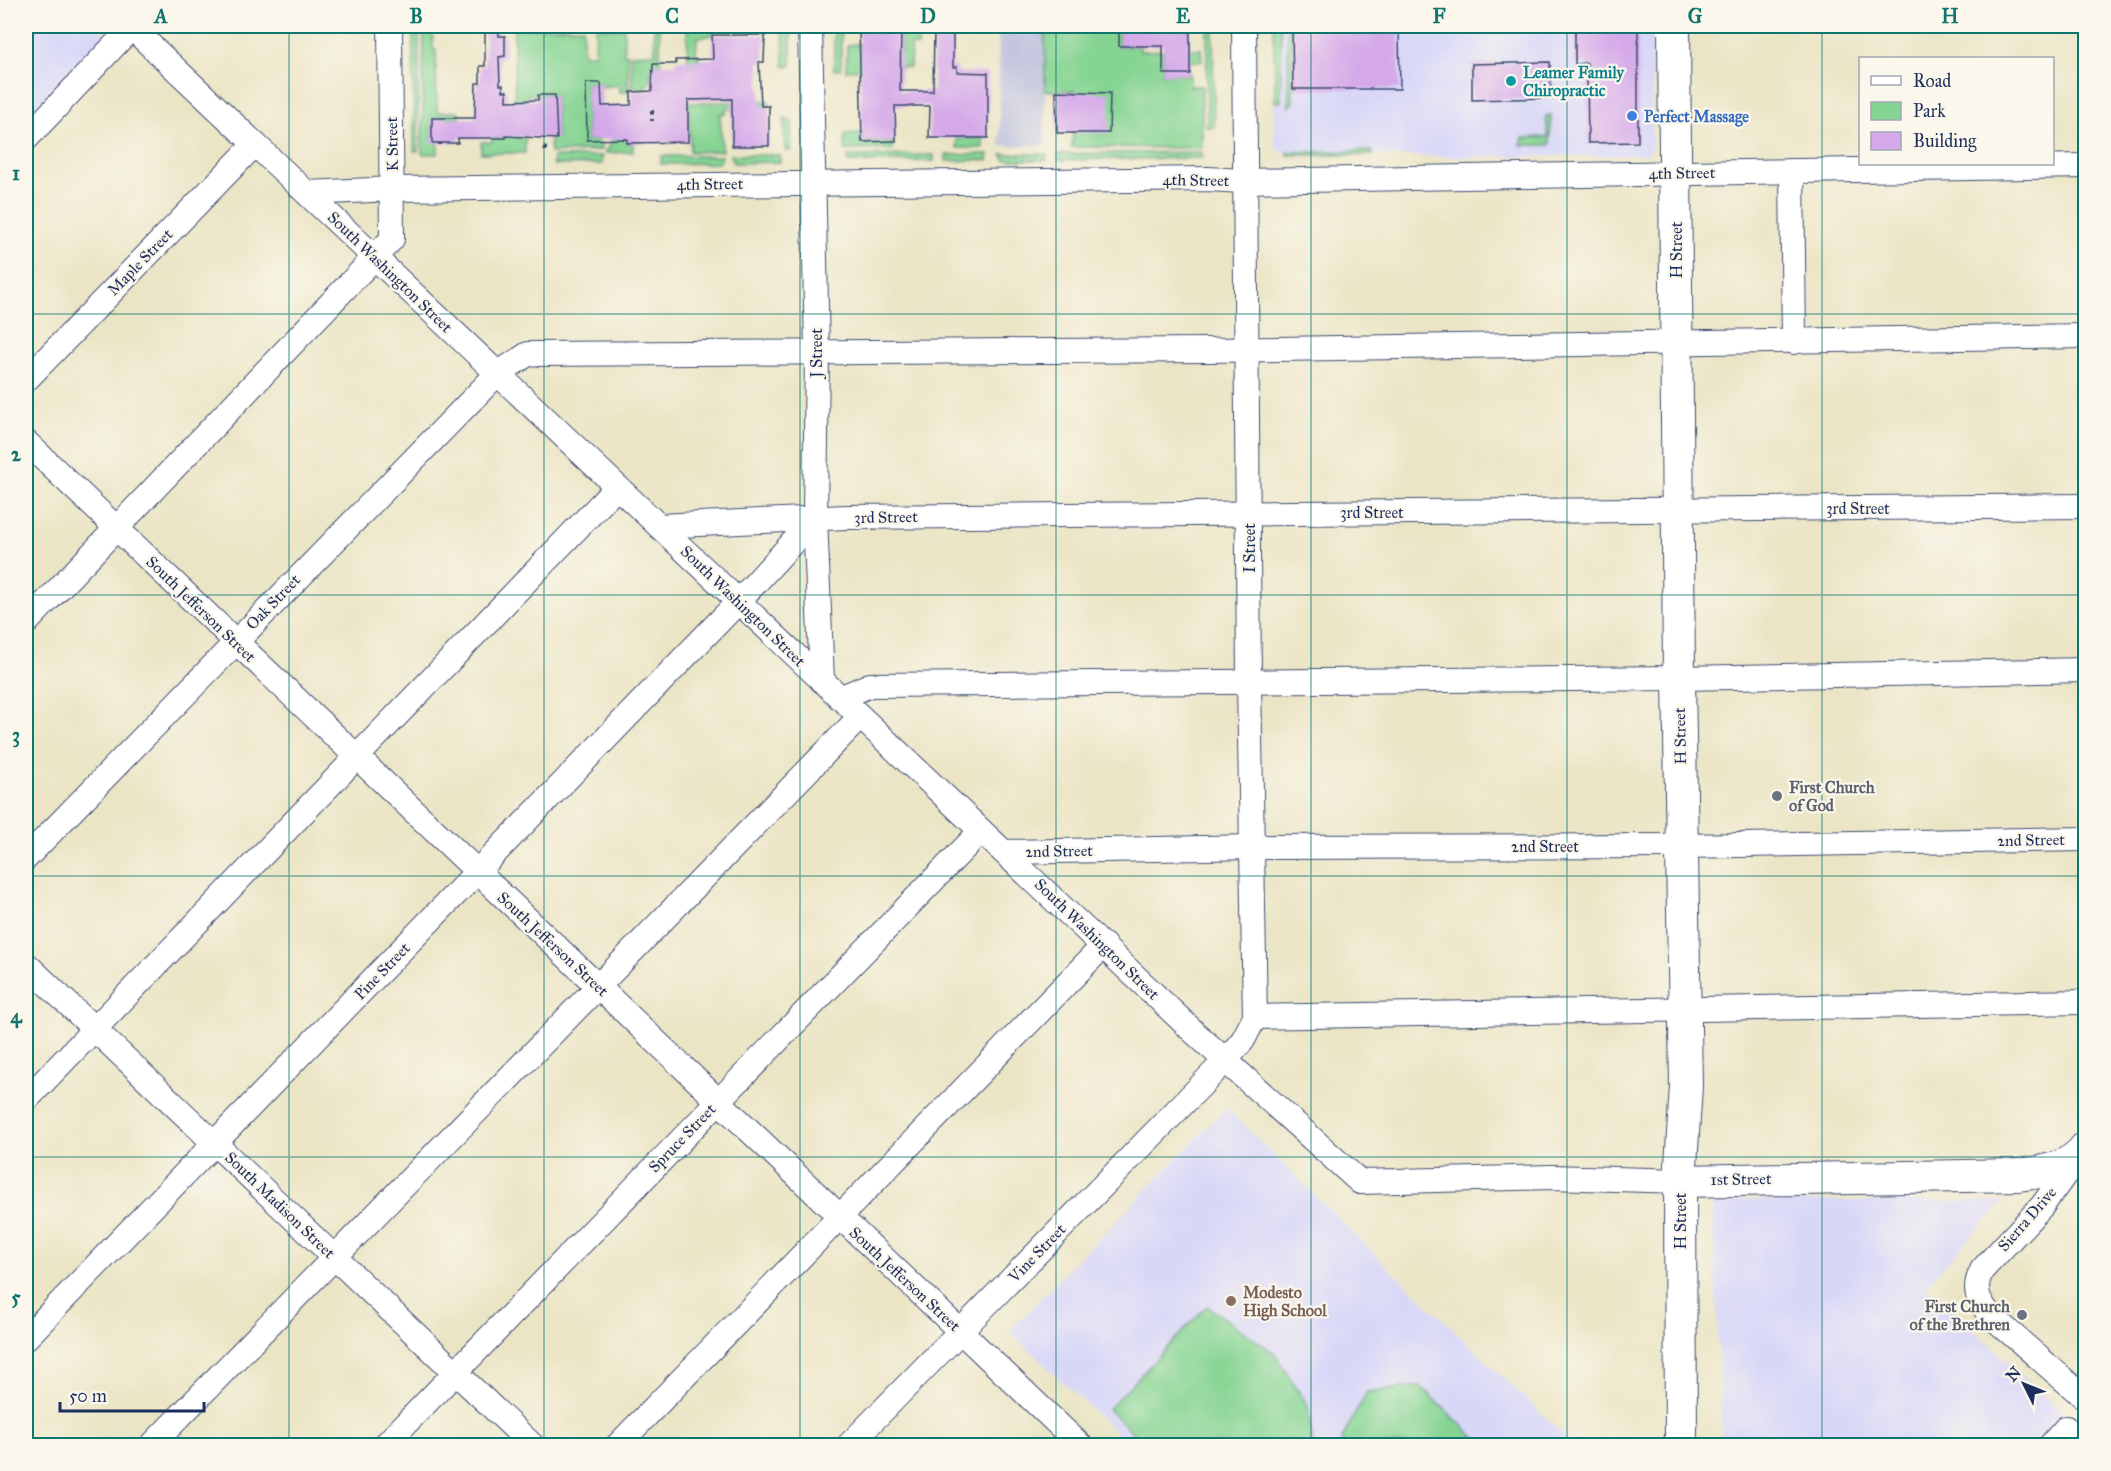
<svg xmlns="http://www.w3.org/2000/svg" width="2111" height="1471" viewBox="0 0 2111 1471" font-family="'IM FELL Great Primer',serif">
	<rect width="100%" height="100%" fill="#fbf7ec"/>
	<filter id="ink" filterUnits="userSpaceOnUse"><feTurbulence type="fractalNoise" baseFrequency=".0167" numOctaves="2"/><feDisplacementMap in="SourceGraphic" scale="12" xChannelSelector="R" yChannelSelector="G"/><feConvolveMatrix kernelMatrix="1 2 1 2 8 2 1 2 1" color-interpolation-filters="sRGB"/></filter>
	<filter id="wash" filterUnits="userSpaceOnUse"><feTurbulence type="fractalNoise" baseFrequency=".008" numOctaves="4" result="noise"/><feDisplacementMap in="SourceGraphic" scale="24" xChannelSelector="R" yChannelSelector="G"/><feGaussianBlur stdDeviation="1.35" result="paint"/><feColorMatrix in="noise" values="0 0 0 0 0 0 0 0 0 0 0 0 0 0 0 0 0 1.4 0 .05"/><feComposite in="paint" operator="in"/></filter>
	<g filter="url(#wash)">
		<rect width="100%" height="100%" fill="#ebe5c6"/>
		<g fill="#d8d7f8">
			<path d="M26,26H96L108,37L26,125Z"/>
			<path d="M1274,26H1652V148L1647,154L1636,155L1465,157L1283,154L1274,144Z"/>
			<path d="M1226,1108L1392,1271L1574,1445H1129L1009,1331Z"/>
			<path d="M1712,1200L2003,1202L1925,1286L2085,1433V1445H1722Z"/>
		</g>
		<path fill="#bfc2dd" d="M998,26H1045V145L1000,146Z"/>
		<g fill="#85d493" stroke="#508278" stroke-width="1.5">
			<path d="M783,26L791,27V66H784Z"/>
			<path d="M834,26H841V69L834,70Z"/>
			<path d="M901,26H918V46H911L910,67L846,70L847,45L860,44V54L901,53Z"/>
			<path d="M1045,26H1119V46H1140V51L1201,49L1202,61H1190L1163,53V74H1190V86H1202V148L1072,147L1075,91H1045Z"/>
			<path d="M1207,26H1213L1214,127H1207Z"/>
			<path d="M1274,26H1281V102H1275Z"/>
			<path d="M583,27V54H595L596,27L624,29V54H628V92H620L619,85L601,87V83H586L587,140H598L602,150L550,153V138H557L555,95H527L525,153H481V142H492L493,138H506V132H515L514,28Z"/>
			<path d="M687,27H715L712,35L697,38L696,57H699V68H688Z"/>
			<path d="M424,28H433V50H436L437,112H459V118H432V142L438,143V154H422Z"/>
			<path d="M660,28V84L659,64H651L650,83L646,84V88H632L631,54L655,53L654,29Z"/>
			<path d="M1287,29H1292L1293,103L1289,107Z"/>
			<path d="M419,30L418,151H414L413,33Z"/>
			<path d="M769,101V106L726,109V114H720L722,151L690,152L689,103Z"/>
			<path d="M1551,115L1550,145H1521L1523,138L1548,137L1546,116Z"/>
			<path d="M784,119L792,122L791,150L785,151Z"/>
			<path d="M862,133V142L893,143V149L845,150V134Z"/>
			<path d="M615,137L627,139V143H633V152L605,153Z"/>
			<rect x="957" y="138" width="26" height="10"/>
			<path d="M1372,151L1373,155H1288V152Z"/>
			<path d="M1202,152V158L1059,160V154Z"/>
			<path d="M989,154L988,160L946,161V155Z"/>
			<path d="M1002,154H1047V160H1005Z"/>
			<path d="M730,155H780V162L734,163Z"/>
			<path d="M934,155V161L848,162V156Z"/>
			<path d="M602,156V164L553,165V157Z"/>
			<path d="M661,156H722L719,163L661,164Z"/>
			<path d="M1207,1306L1274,1353L1308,1406L1313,1445H1145L1108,1409Z"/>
			<path d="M1420,1386L1483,1445H1342V1438L1367,1392Z"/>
		</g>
		<g id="blocks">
			<g fill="#d5a9e9">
				<path d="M485,26H498L499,36H505V56L499,57L500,85H503V91H507V101L538,100V95H555L557,139L506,136V138H458V143H432V118H475L476,83H480V66H485Z"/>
				<path d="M1119,26H1190V74H1163V46H1119Z"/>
				<path d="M1575,26H1638V142L1588,143L1587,63L1575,64Z"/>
				<path d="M901,27L900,91H933L934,27H953V67H957V72L988,73V138H929L930,106H895L896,141L862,142L859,28Z"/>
				<path d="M1292,29H1399L1400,89H1293Z"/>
				<path d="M712,35H765L764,62H759L761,106H769V146H732V99L688,100V142L627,143V139L587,140L586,83H601L602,106L631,105V92L652,91L653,64H676L675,60L713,59Z"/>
				<path d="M1550,62L1551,98L1472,100V64Z"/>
				<path d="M1056,91L1110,93L1109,133H1057Z"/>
			</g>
		</g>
	</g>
	<g filter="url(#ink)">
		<use href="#blocks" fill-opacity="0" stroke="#3a4a6e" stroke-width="1.5"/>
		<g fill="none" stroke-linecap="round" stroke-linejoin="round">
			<g stroke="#3a4a6e" stroke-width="26">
				<g id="minor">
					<path d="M130,26L1195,1033L1360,1182L1551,1177L1680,1181"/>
					<path d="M810,26L817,352L815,518L822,681"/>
					<path d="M26,139L132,27L147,26"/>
					<path d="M1792,171L1794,342"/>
					<path d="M307,193L393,189L1208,179L1243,181L2086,166"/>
					<path d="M26,380L255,144"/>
					<path d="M26,442L1081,1446"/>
					<path d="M659,526L846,517L2086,506"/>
					<path d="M26,623L392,239L390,26"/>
					<path d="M840,698L870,685L1679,678L2086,670"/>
					<path d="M1004,852L1253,847L1681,846L2086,839"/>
					<path d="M26,858L497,374L528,354L1210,350L2086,336"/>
					<path d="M26,964L533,1446"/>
					<path d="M1255,1017L2086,1002"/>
					<path d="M26,1100L617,487"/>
					<path d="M2077,1158L2042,1206L1982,1270C1972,1289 1978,1301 1991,1316L2086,1399"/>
					<path d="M26,1338L738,602L815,518"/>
					<path d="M151,1446L860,717"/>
					<path d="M384,1446L981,831"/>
					<path d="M617,1446L1104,945"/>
					<path d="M848,1446L1226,1060L1243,1040L1255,1017L1249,681L1244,26"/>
					<path d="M2050,1446L2066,1428L2084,1446"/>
				</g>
			</g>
			<g stroke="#3a4a6e" stroke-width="34">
				<g id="major">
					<path d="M1674,26L1679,678L1686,1086L1680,1181L1681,1446"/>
					<path d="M1680,1181L2018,1175C2043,1172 2070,1169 2086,1147"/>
				</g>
			</g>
			<g stroke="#3a4a6e" stroke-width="4" stroke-dasharray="4.5 4.5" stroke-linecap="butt">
				<path d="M652,110V121"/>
				<path d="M440,145V143"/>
				<path d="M545,151V143"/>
				<path d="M1629,1444L1631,1446"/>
			</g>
			<use href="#minor" stroke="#fff" stroke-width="24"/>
			<use href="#major" stroke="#fff" stroke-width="32"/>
		</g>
	</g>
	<path fill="none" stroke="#0f766e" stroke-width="1.5" stroke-opacity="0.55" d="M289,26V1446M544,26V1446M800,26V1446M1056,26V1446M1311,26V1446M1567,26V1446M1822,26V1446M26,314H2086M26,595H2086M26,876H2086M26,1157H2086"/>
	<circle fill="#0f9aa8" stroke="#fbf7ec" stroke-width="2" cx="1511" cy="81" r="6"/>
	<circle fill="#3f7fe0" stroke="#fbf7ec" stroke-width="2" cx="1632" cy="116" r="6"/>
	<g fill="#6b7280" stroke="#fbf7ec" stroke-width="2">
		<circle cx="1777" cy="796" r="6"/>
		<circle cx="2022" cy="1315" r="6"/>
	</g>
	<circle fill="#8d6e63" stroke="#fbf7ec" stroke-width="2" cx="1231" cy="1301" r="6"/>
	<g text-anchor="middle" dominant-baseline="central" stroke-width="4.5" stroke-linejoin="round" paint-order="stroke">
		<g font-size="16" font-weight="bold" fill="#0d838f" stroke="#fbf7ec" text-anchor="start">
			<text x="1523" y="72">Leamer Family<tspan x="1523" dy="18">Chiropractic</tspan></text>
		</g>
		<g font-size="16" font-weight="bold" fill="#366cbe" stroke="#fbf7ec" text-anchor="start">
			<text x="1644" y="116">Perfect Massage</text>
		</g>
		<g font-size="16" fill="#1b2f5e" stroke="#fbf7ec">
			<text transform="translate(392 144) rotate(-91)">K Street</text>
			<text transform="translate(1682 173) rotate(-1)">4th Street</text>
			<text transform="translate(1196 180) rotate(1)">4th Street</text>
			<text transform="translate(710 184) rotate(-1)">4th Street</text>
			<text transform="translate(1676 250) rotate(-90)">H Street</text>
			<text transform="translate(140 262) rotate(-46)">Maple Street</text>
			<text transform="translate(390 272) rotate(44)">South Washington Street</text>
			<text transform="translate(816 353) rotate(-90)">J Street</text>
			<text x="1858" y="508">3rd Street</text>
			<text x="1372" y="512">3rd Street</text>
			<text transform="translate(886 517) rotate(-1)">3rd Street</text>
			<text transform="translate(1249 548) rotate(-90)">I Street</text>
			<text transform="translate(273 602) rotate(-46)">Oak Street</text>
			<text transform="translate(743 606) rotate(44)">South Washington Street</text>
			<text transform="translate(201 609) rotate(44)">South Jefferson Street</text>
			<text transform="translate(1680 736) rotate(-91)">H Street</text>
			<text transform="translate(2031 840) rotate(-1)">2nd Street</text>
			<text x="1545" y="846">2nd Street</text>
			<text transform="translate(1059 851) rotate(-1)">2nd Street</text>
			<text transform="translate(1097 939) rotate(44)">South Washington Street</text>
			<text transform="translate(553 944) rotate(43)">South Jefferson Street</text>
			<text transform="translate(382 971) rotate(-46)">Pine Street</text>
			<text transform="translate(682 1138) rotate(-46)">Spruce Street</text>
			<text transform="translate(1741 1179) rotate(-1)">1st Street</text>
			<text transform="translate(280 1205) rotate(44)">South Madison Street</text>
			<text transform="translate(2027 1219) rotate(-49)">Sierra Drive</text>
			<text transform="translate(1680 1221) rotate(-90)">H Street</text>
			<text transform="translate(1037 1253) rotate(-46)">Vine Street</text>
			<text transform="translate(905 1279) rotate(43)">South Jefferson Street</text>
		</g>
		<g font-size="16" font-weight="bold" fill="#5b616d" stroke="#fbf7ec" text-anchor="start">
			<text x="1789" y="787">First Church<tspan x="1789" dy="18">of God</tspan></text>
			<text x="2010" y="1306" text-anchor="end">First Church<tspan x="2010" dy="18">of the Brethren</tspan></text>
		</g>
		<g font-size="16" font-weight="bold" fill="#785e54" stroke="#fbf7ec" text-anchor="start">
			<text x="1243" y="1292">Modesto<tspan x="1243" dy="18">High School</tspan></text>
		</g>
	</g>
	<rect width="2111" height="1471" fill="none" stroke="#fbf7ec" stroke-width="66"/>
	<rect x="1859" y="57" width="195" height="108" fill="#fbf7ec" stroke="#a1a7b3" stroke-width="1.5"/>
	<rect x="1871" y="76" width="30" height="9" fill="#ffffff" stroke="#a1a7b3" stroke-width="1.5"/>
	<text x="1913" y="87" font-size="18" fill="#1b2f5e">Road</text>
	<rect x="1871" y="102" width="30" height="18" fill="#85d493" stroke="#a1a7b3" stroke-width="1.5"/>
	<text x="1913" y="117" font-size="18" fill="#1b2f5e">Park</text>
	<rect x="1871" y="132" width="30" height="18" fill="#d5a9e9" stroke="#a1a7b3" stroke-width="1.5"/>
	<text x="1913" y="147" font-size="18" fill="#1b2f5e">Building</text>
	<g transform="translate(2024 1384) rotate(313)" stroke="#fbf7ec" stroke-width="4.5" paint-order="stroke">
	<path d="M0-4.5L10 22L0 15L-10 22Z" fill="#1b2f5e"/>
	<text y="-9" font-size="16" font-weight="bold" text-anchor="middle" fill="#1b2f5e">N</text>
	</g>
	<path d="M60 1402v9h144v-9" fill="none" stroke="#1b2f5e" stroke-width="3"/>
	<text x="69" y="1402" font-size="18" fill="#1b2f5e" stroke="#fbf7ec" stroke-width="4.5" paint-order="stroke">50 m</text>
	<rect x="33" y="33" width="2045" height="1405" fill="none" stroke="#0f766e" stroke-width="2"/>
	<g font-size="20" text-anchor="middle" font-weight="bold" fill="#0f766e">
		<text x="161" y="23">A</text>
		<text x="416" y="23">B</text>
		<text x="672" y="23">C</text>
		<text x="928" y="23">D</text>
		<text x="1183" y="23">E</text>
		<text x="1439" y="23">F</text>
		<text x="1695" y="23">G</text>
		<text x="1950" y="23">H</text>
		<text x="16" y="180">1</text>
		<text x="16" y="461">2</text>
		<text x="16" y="742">3</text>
		<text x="16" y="1023">4</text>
		<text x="16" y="1304">5</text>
	</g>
</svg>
